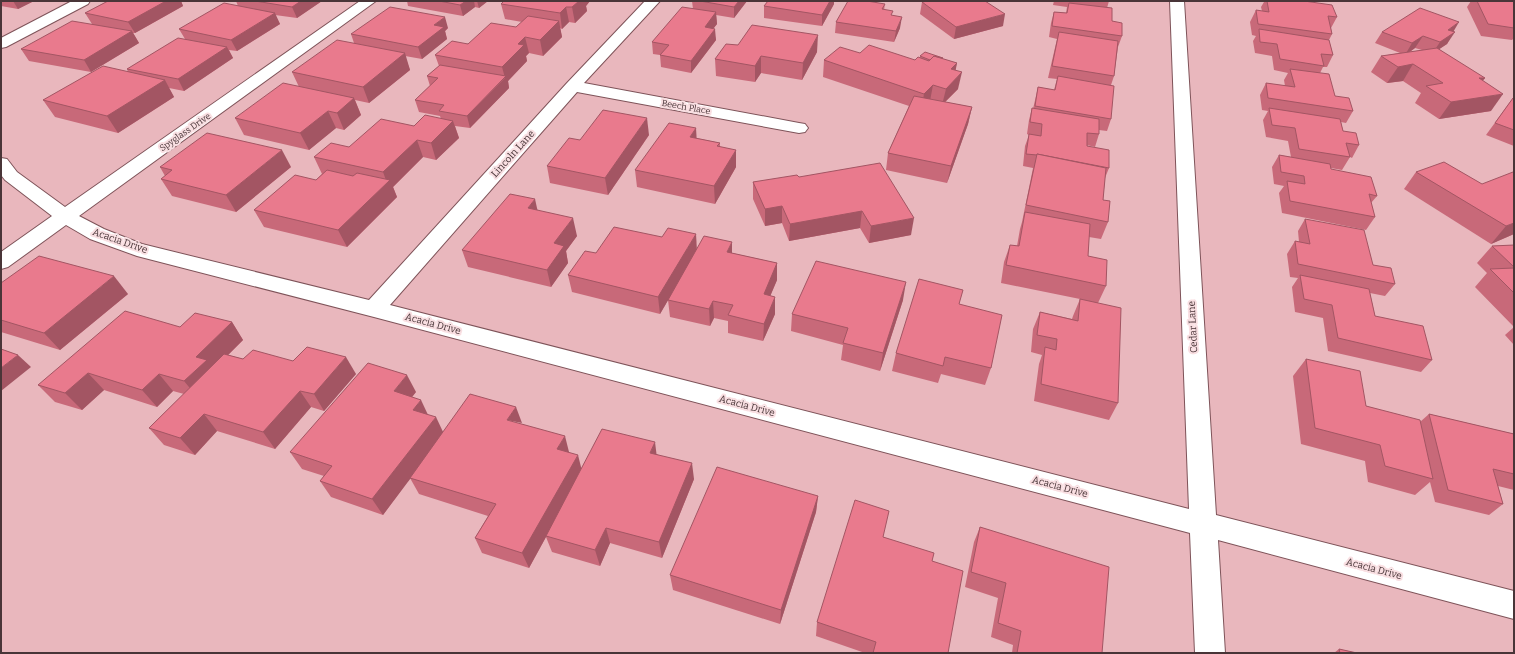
<svg xmlns="http://www.w3.org/2000/svg" width="1515" height="654" viewBox="0 0 1515 654" font-family="Bitter,serif">
	<rect width="100%" height="100%" fill="#e9b7bd"/>
	<g fill="none" stroke-linecap="round" stroke-linejoin="round">
		<g stroke="#7e5359" stroke-width="2">
			<g id="street">
				<path d="M72,1H90L88,4L6,47L1,48V38Z"/>
				<path d="M360,1H376L79,216L104,229L142,244L369,300L567,83L645,1H660L584,83L799,123L805,124L808,128L805,132L799,133L577,92L390,305L1189,509L1170,1H1184L1216,515L1514,591V619L1218,540L1225,653H1195L1190,533L374,317L137,256L90,239L66,225L8,267L1,269V252L52,216L5,180L1,175V158L7,159L17,172L65,207Z"/>
			</g>
		</g>
		<use href="#street" fill="#fff" fill-rule="evenodd"/>
	</g>
	<g fill="#c86979" fill-rule="evenodd">
		<path d="M1,1H34L18,9L1,6Z"/>
		<path d="M108,1H181L183,6L135,33H133L139,43L91,72L29,61L21,49L92,24L85,13Z"/>
		<path d="M186,1H196L194,2Z"/>
		<path d="M236,1H322L297,18L275,15L280,24L237,51L229,50L233,58L184,91L169,88L174,97L118,133L55,117L43,100L128,72L127,69L185,39L179,29L238,6Z"/>
		<path d="M407,1H488L479,8L475,7L463,16L408,6Z"/>
		<path d="M504,1H597L595,2L590,1L586,6L587,11L575,23L569,22L562,29L560,28L562,37L543,56L529,53L526,56L527,61L508,81L509,88L470,128L455,126L459,138L436,160L423,157L393,187L397,197L347,247L264,227L254,210L316,180L322,174L314,157L349,147L414,126L441,119L440,116L419,112L415,100L430,86L427,76L439,66L435,55L516,27L522,22L505,19L501,4Z"/>
		<path d="M692,1H747L734,18L716,15L717,24L713,29L716,40L691,73L661,67L660,55L653,54L652,42L693,9Z"/>
		<path d="M768,1H834V4L822,26L764,18V6Z"/>
		<path d="M1054,1H1109L1107,8L1112,21L1122,36L1118,47L1114,76L1111,85V119L1107,131L1099,130V134L1095,147L1087,145L1109,168L1105,178L1103,200L1108,222L1101,239L1089,237L1088,256L1106,286L1098,303L1118,403L1109,420L1034,401L1039,364L1042,355L1031,352L1033,329L1040,312L1072,319L1073,316L1080,299L1001,283L1004,262L1010,245L1017,246L1020,229L1022,222L1033,168L1023,166L1025,146L1029,135L1027,134L1029,120L1032,108L1033,109L1038,87L1054,90L1057,79L1048,78L1057,39L1049,37L1051,23L1054,12L1066,13L1067,7L1053,5Z"/>
		<path d="M1258,1H1304L1337,17L1331,28L1332,34L1329,40L1333,55L1327,67H1323L1320,73L1335,96L1353,111L1346,123L1341,122L1343,131L1359,145L1352,158L1350,157L1342,170L1331,168V169L1377,196L1371,203L1375,217L1366,230L1282,213L1279,193L1284,186L1274,184L1272,167L1279,155L1291,157L1288,141L1266,137L1263,120L1268,111L1262,110L1260,95L1266,83L1285,86L1284,80L1288,73L1274,70L1272,56L1255,53L1253,41L1256,36L1252,35L1250,22L1256,10L1262,11L1261,7L1264,2Z"/>
		<path d="M1471,1H1514V38L1512,40L1481,36L1467,7Z"/>
		<path d="M922,2L1003,26L954,39L920,14Z"/>
		<path d="M885,4L884,10L892,16L900,28L894,42L835,33L836,22Z"/>
		<path d="M448,28L445,31L447,39L422,59L405,56L410,70L369,103L355,100L361,115L344,130L336,128L309,150L244,135L235,118L299,87L292,72L354,43L351,34Z"/>
		<path d="M1382,32H1453L1447,44L1439,49L1482,81L1491,111L1439,119L1415,103L1421,93L1403,81L1387,83L1371,72L1381,56L1400,53L1375,43ZM1415,48L1422,50L1410,52Z"/>
		<path d="M738,45L817,52L802,80L761,73L755,82L716,76L715,59Z"/>
		<path d="M920,56L943,59L957,63L955,70L958,89L945,102L972,107L968,124L947,183L886,170L888,153L909,106L823,77L824,60H915L920,58Z"/>
		<path d="M1513,98L1514,99V146L1486,135Z"/>
		<path d="M649,135L608,195L550,183L547,166L580,140Z"/>
		<path d="M696,138L720,143V147L736,167L715,204L637,187L635,170Z"/>
		<path d="M160,167H291L236,212L172,196L161,179L165,176Z"/>
		<path d="M1416,172L1482,184L1514,234L1491,244L1404,189Z"/>
		<path d="M799,177L911,235L869,243L860,228L789,241L782,223L765,226L753,199V182Z"/>
		<path d="M538,211L577,236L566,251L568,263L551,287L468,267L462,250Z"/>
		<path d="M1305,219L1373,265L1395,284L1385,296L1370,293L1375,316L1432,360L1421,372L1328,351L1323,318L1295,312L1292,287L1298,278L1290,277L1287,254L1295,241L1299,242L1298,231Z"/>
		<path d="M1514,245V345L1505,335L1514,327L1475,287L1487,273L1477,263L1492,246Z"/>
		<path d="M697,249L732,253L777,263V280L770,296L775,314L763,341L728,333V321L714,318L710,326L670,317L668,300L660,314L572,292L568,275L596,253Z"/>
		<path d="M1,283L128,294L60,350L1,332Z"/>
		<path d="M903,300L880,371L841,360L843,345L791,331L792,314Z"/>
		<path d="M959,304L991,368L985,385L941,374L938,383L892,371L896,353Z"/>
		<path d="M232,322L243,340L228,355L243,359L293,361L356,374L324,411L311,407L275,449L217,431L195,455L164,445L149,428L184,394L173,391L157,407L104,390L82,410L55,402L38,385L180,327Z"/>
		<path d="M1306,359L1366,406L1420,422L1429,414L1514,434V490L1498,486L1503,504L1489,515L1435,502L1430,482L1415,495L1368,482L1365,461L1301,444L1293,376Z"/>
		<path d="M416,392L412,397L443,432L522,424L569,452L581,468L657,454L694,479L662,558L610,543L600,566L552,552L546,537L529,568L482,553L475,538L488,516L419,494L410,478L383,515L331,497L320,481L324,476L302,469L290,452Z"/>
		<path d="M818,496L816,512L780,624L673,590L670,575Z"/>
		<path d="M980,527L1102,653H1012L1013,645L991,637L998,598L965,587L974,542Z"/>
		<path d="M883,537L932,561L948,653H865L816,636L817,622Z"/>
		<path d="M1339,649L1357,653H1334Z"/>
	</g>
	<g fill="#a35563">
		<path d="M13,1H34L18,9Z"/>
		<path d="M166,1H181L183,6L135,33L128,22Z"/>
		<path d="M301,1H322L297,18L292,7Z"/>
		<path d="M466,1H474L475,7L463,16L460,5Z"/>
		<path d="M477,1H488L479,8Z"/>
		<path d="M579,1H590L586,6L587,11L575,23L572,7Z"/>
		<path d="M739,1H747L734,18V7Z"/>
		<path d="M830,1H834V4L822,26V15Z"/>
		<path d="M566,7L569,22L562,29L560,13Z"/>
		<path d="M716,12L717,24L705,39V27Z"/>
		<path d="M275,13L280,24L237,51L231,40Z"/>
		<path d="M1005,14L1003,26L954,39L956,27Z"/>
		<path d="M445,17L448,28L445,31L447,39L422,59L418,47L434,25Z"/>
		<path d="M902,17L900,28L894,42L896,31Z"/>
		<path d="M559,21L562,37L543,56L540,40Z"/>
		<path d="M1459,22L1452,34L1448,30Z"/>
		<path d="M715,29L716,40L691,73V61Z"/>
		<path d="M132,31L139,43L91,72L84,60Z"/>
		<path d="M1455,32L1447,44L1432,54L1440,42Z"/>
		<path d="M818,35L817,52L802,80L803,63Z"/>
		<path d="M1423,36L1415,48L1405,55L1412,43Z"/>
		<path d="M525,37L529,53L526,56L527,61L508,81L509,88L470,128L467,116L505,78L502,67L518,44Z"/>
		<path d="M227,47L233,58L184,91L178,79Z"/>
		<path d="M405,53L410,70L369,103L363,87Z"/>
		<path d="M761,56V73L755,82V66Z"/>
		<path d="M957,63L954,79L951,69Z"/>
		<path d="M1413,64L1403,81L1387,83L1398,67Z"/>
		<path d="M962,72L958,89L942,105L946,89Z"/>
		<path d="M1479,78H1485L1473,94Z"/>
		<path d="M165,80L174,97L118,133L107,116Z"/>
		<path d="M933,85L930,101L921,110L924,94Z"/>
		<path d="M1503,94L1491,111L1439,119L1451,102Z"/>
		<path d="M354,98L361,115L344,130L337,113Z"/>
		<path d="M972,107L968,124L947,183L951,166Z"/>
		<path d="M328,111L336,128L309,150L300,133Z"/>
		<path d="M647,118L649,135L608,195L605,178Z"/>
		<path d="M453,121L459,138L436,160L431,143Z"/>
		<path d="M696,128L697,145L690,137Z"/>
		<path d="M417,140L423,157L393,187L397,197L347,247L338,230L387,183L383,172Z"/>
		<path d="M282,150L291,167L236,212L226,195Z"/>
		<path d="M736,150V167L715,204L714,186Z"/>
		<path d="M535,199L539,217L528,208Z"/>
		<path d="M782,206V223L765,226V209Z"/>
		<path d="M862,211L860,228L789,241L790,224Z"/>
		<path d="M573,218L577,236L566,251L568,263L551,287L547,270L554,243Z"/>
		<path d="M914,218L911,235L869,243L871,226Z"/>
		<path d="M1514,223V234L1491,244L1506,226Z"/>
		<path d="M696,234L697,251L660,314L658,297Z"/>
		<path d="M732,242V259L727,252Z"/>
		<path d="M777,263V280L764,311V294Z"/>
		<path d="M114,276L128,294L60,350L44,333Z"/>
		<path d="M906,282L903,300L880,371L883,353Z"/>
		<path d="M775,297V314L763,341L764,324Z"/>
		<path d="M713,301L714,318L710,326L709,309Z"/>
		<path d="M232,322L243,340L214,369L198,398L184,381L196,357Z"/>
		<path d="M18,355L31,367L1,391V368Z"/>
		<path d="M346,357L356,374L324,411L314,394Z"/>
		<path d="M88,373L104,390L82,410L65,393Z"/>
		<path d="M159,374L173,391L157,407L142,390Z"/>
		<path d="M407,375L416,392L403,408L394,391Z"/>
		<path d="M300,391L311,407L275,449L263,432Z"/>
		<path d="M421,400L429,417L413,410Z"/>
		<path d="M516,407L522,423L507,420Z"/>
		<path d="M204,414L217,431L195,455L180,438Z"/>
		<path d="M436,417L444,434L383,515L372,499Z"/>
		<path d="M565,436L569,452L562,465L557,449Z"/>
		<path d="M655,442L657,458L650,453Z"/>
		<path d="M578,455L582,471L529,568L522,553Z"/>
		<path d="M692,463L694,479L662,558L659,542Z"/>
		<path d="M818,496L816,512L780,624L781,610Z"/>
		<path d="M606,528L610,543L600,566L595,550Z"/>
	</g>
	<g fill="#e97a8d" stroke="#a35563">
		<path d="M108,1H166L128,22L85,13Z"/>
		<path d="M255,1H301L292,7Z"/>
		<path d="M439,1H466L460,5Z"/>
		<path d="M504,1H579L572,7H566L560,13L501,4Z"/>
		<path d="M700,1H739L734,7Z"/>
		<path d="M768,1H830L822,15L764,6Z"/>
		<path d="M848,1H867L885,4L882,9L893,11L891,15L902,17L896,31L836,22Z"/>
		<path d="M928,1H985L1005,14L956,27L922,2Z"/>
		<path d="M1267,1H1304L1332,5L1337,17L1328,16L1332,34L1258,24L1256,10L1269,12Z"/>
		<path d="M1477,1H1514V16H1513L1514,17V28L1488,24Z"/>
		<path d="M224,3L275,13L231,40L179,29Z"/>
		<path d="M1069,3L1112,8V21L1122,23V36L1052,26L1054,12L1067,13Z"/>
		<path d="M390,7L445,17L434,25L444,27L418,47L351,34Z"/>
		<path d="M682,7L716,12L705,27L715,29L691,61L660,55L669,45L652,42Z"/>
		<path d="M1420,8L1459,22L1448,30L1455,32L1440,42L1423,36L1412,43L1382,32Z"/>
		<path d="M528,16L559,21L540,40L525,37L518,44L524,45L502,67L435,55L452,41L468,44L491,23L516,27Z"/>
		<path d="M72,21L132,31L84,60L21,49Z"/>
		<path d="M752,25L818,35L803,63L761,56L755,66L715,59L726,44L738,45Z"/>
		<path d="M1259,29L1329,40L1333,55L1321,54L1324,66L1280,59L1277,44L1260,42Z"/>
		<path d="M1059,32L1118,41L1114,76L1052,66Z"/>
		<path d="M178,38L227,47L178,79L127,69Z"/>
		<path d="M337,40L405,53L363,87L292,72Z"/>
		<path d="M869,45L915,60L918,57L929,61L934,56L957,63L951,69L962,72L946,89L933,85L924,94L824,60L840,47L860,53Z"/>
		<path d="M1437,48L1485,78H1479L1503,94L1451,102L1426,86L1443,83L1413,64L1398,67L1381,56Z"/>
		<path d="M925,52L943,58H942L934,56L930,60L920,56Z"/>
		<path d="M440,65L506,76L467,116L439,111L444,105L415,100L438,78L427,76Z"/>
		<path d="M103,66L165,80L107,116L43,100Z"/>
		<path d="M1290,69L1329,74L1335,96L1349,98L1353,111L1268,98L1266,83L1295,87Z"/>
		<path d="M1058,76L1114,86L1111,119L1035,106L1038,87L1055,90Z"/>
		<path d="M283,83L354,98L337,113L328,111L300,133L235,118Z"/>
		<path d="M914,96L972,107L951,166L888,153Z"/>
		<path d="M1513,98L1514,99V130L1495,123Z"/>
		<path d="M1032,108L1099,119V134L1087,133V146L1109,150V168L1037,154V155L1026,154L1029,134L1041,136L1042,124L1030,122Z"/>
		<path d="M1269,108L1340,119L1343,131L1356,133L1359,145L1346,143L1350,157L1299,149L1295,128L1272,125Z"/>
		<path d="M603,110L647,118L605,178L547,166L569,138L580,140Z"/>
		<path d="M425,115L453,121L431,143L417,140L383,172L314,157L331,143L349,147L381,119L414,126Z"/>
		<path d="M669,123L696,128L690,137L720,143L717,146L736,150L714,186L635,170Z"/>
		<path d="M207,133L282,150L226,195L161,179L172,170L160,167Z"/>
		<path d="M1037,154L1106,168L1103,200L1110,201L1108,222L1026,205Z"/>
		<path d="M1279,155L1330,164L1331,169L1371,177L1377,196L1369,194L1375,217L1290,201L1287,181L1305,184L1304,176L1281,172Z"/>
		<path d="M1444,162L1482,184L1513,172H1514V223L1506,226L1416,172Z"/>
		<path d="M880,163L914,218L871,226L862,211L790,224L782,206L765,209L753,182L797,175L799,177Z"/>
		<path d="M327,170L353,176L357,173L390,180L338,230L254,210L295,175L316,180Z"/>
		<path d="M510,194L535,199L528,208L573,218L554,243L564,246L547,270L462,250Z"/>
		<path d="M1025,212L1090,224L1088,256L1107,260L1106,286L1006,265L1010,245L1019,246Z"/>
		<path d="M1305,219L1364,230L1373,265L1391,268L1395,284L1298,264L1295,241L1310,244Z"/>
		<path d="M614,227L662,237L668,228L696,234L658,297L568,275L585,251L596,253Z"/>
		<path d="M704,236L732,242L727,252L777,263L764,294L775,297L764,324L728,315L733,305L713,301L709,309L668,300Z"/>
		<path d="M1514,245V267L1492,246Z"/>
		<path d="M39,256L114,276L44,333L1,320V283Z"/>
		<path d="M816,261L906,282L883,353L843,343L848,328L792,314Z"/>
		<path d="M1514,268V293L1490,269Z"/>
		<path d="M1300,275L1369,289L1375,316L1423,326L1432,360L1338,338L1332,305L1304,299Z"/>
		<path d="M919,279L963,290L959,304L1002,315L991,368L945,357L943,366L896,353Z"/>
		<path d="M1080,299L1121,308L1118,403L1041,384L1045,347L1056,350L1057,339L1037,335L1040,312L1078,321Z"/>
		<path d="M125,311L180,327L195,313L232,322L196,357L207,360L184,381L159,374L142,390L88,373L65,393L38,385Z"/>
		<path d="M307,347L346,357L314,394L300,391L263,432L204,414L180,438L149,428L224,354L243,359L253,350L293,361Z"/>
		<path d="M1,349L18,355L1,368Z"/>
		<path d="M1306,359L1360,371L1366,406L1420,420L1433,479L1385,466L1380,445L1315,428Z"/>
		<path d="M368,363L407,375L394,391L421,400L413,410L436,417L372,499L320,481L332,466L290,452Z"/>
		<path d="M470,394L516,407L507,420L565,436L557,449L578,455L522,553L475,538L496,504L410,478Z"/>
		<path d="M1429,414L1514,434V474L1493,469L1503,504L1448,490Z"/>
		<path d="M602,429L655,442L650,453L692,463L659,542L606,528L595,550L546,536Z"/>
		<path d="M717,467L818,496L781,610L670,575Z"/>
		<path d="M855,500L889,511L883,537L934,553L932,561L963,571L948,653H873L876,642L817,622Z"/>
		<path d="M980,527L1109,567L1102,653H1017L1021,631L998,623L1006,583L971,572Z"/>
		<path d="M1339,649L1357,653H1340Z"/>
	</g>
	<g text-anchor="middle" dominant-baseline="central" stroke-width="4" stroke-linejoin="round" paint-order="stroke">
		<g font-size="9" fill="#493538" stroke="#f9dfe2">
			<text transform="translate(686 107) rotate(10)">Beech Place</text>
			<text transform="translate(185 132) rotate(-35)">Spyglass Drive</text>
		</g>
		<g font-size="10" fill="#493538" stroke="#f9dfe2">
			<text transform="translate(513 154) rotate(-48)">Lincoln Lane</text>
			<text transform="translate(120 241) rotate(19)">Acacia Drive</text>
			<text transform="translate(433 324) rotate(15)">Acacia Drive</text>
			<text transform="translate(1193 327) rotate(-93)">Cedar Lane</text>
			<text transform="translate(747 406) rotate(15)">Acacia Drive</text>
			<text transform="translate(1060 487) rotate(15)">Acacia Drive</text>
			<text transform="translate(1374 569) rotate(15)">Acacia Drive</text>
		</g>
	</g>
	<rect width="1515" height="654" fill="none" stroke="#493538" stroke-width="4"/>
</svg>
